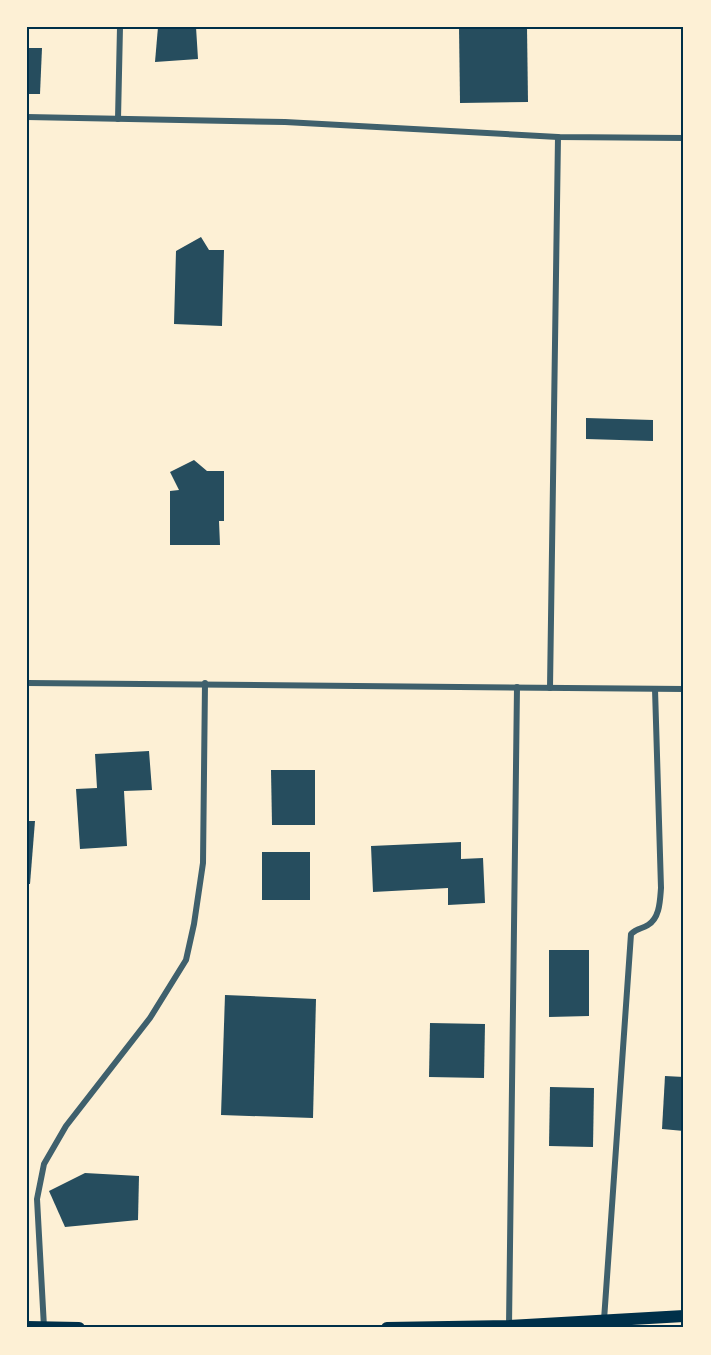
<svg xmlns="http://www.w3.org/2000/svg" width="711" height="1355" viewBox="0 0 711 1355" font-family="'Fira Sans',sans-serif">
	<rect width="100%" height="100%" fill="#fdf0d5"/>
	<g fill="#264d5e">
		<path d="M158,27H196L198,59L155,62Z"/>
		<path d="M459,27H527L528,102L460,103Z"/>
		<path d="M27,48H42L40,94H27Z"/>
		<path d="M201,237L209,250H224L222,326L174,324L176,251Z"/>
		<path d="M586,418L653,420V441L586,439Z"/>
		<path d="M194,460L207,471H224V521H219L220,545H170V491L179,490L170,472Z"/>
		<path d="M149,751L152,790L124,791L127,846L80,849L76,789L97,788L95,754Z"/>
		<path d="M271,770H315V825H272Z"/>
		<path d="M27,821H35L30,884H27Z"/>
		<path d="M461,842V859L483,858L485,903L448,905V888L373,892L371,846Z"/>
		<rect x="262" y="852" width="48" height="48"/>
		<path d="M549,950H589V1016L549,1017Z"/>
		<path d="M225,995L316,999L313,1118L221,1115Z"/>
		<path d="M430,1023L485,1024L484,1078L429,1077Z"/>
		<path d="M665,1076L684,1077V1131L662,1129Z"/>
		<path d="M550,1087L594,1088L593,1147L549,1146Z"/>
		<path d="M85,1173L139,1176L138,1220L65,1227L49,1191Z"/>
	</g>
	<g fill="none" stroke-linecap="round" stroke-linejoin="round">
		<g stroke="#3f606c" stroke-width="6">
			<path d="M27,117L285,122L558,137L684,138"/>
			<path d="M118,119L120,27"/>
			<path d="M27,683L684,689"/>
			<path d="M550,688L558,137"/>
			<path d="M604,1320L631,934C637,928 642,929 648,925C660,918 660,900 661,888L655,689"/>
			<path d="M509,1326L517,687"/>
			<path d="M44,1327L37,1199L44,1164L66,1126L150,1018L186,960L194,924L203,863L205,683"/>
		</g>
		<g stroke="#003049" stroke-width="12">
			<path d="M27,1327L79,1328"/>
			<path d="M387,1328L509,1326L684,1316"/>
		</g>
	</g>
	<rect width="711" height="1355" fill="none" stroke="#fdf0d5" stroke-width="57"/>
	<rect x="28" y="28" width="654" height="1298" fill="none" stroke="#003049" stroke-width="2"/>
</svg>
